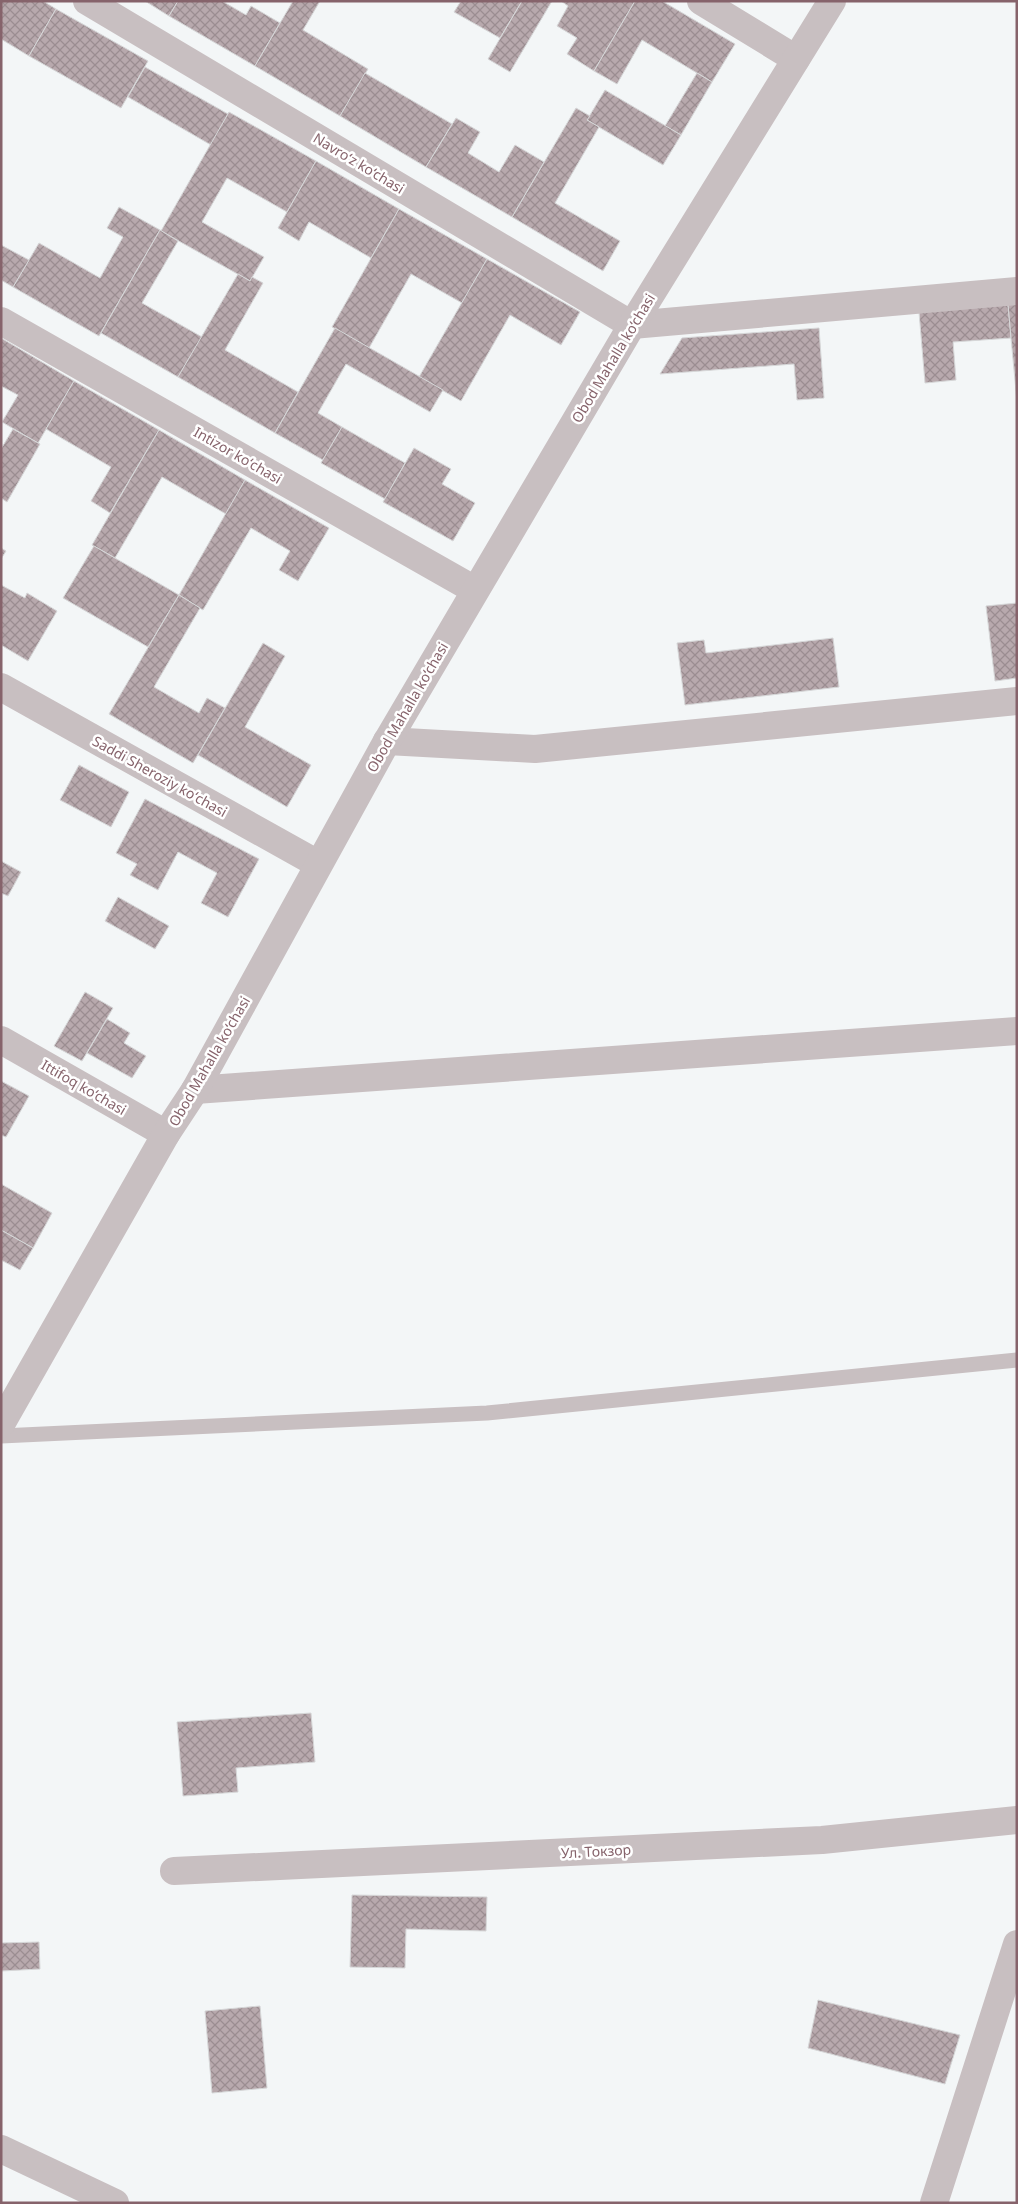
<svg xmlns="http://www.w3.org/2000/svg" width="1018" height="2204" viewBox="0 0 1018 2204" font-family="'Noto Sans',sans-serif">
	<defs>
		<pattern id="building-cross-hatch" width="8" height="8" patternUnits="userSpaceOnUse" patternTransform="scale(1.25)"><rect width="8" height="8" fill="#b8a9ad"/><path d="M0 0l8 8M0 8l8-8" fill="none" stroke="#9b8d91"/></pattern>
	</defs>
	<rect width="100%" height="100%" fill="#f3f6f7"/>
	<g fill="url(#building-cross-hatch)" stroke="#d6d7d8">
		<path d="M1,1H43L56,9L29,56L1,39Z"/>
		<path d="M145,1H178L169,16Z"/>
		<path d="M178,1H222L246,15L251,6L280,23L255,66L169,16Z"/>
		<path d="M293,1H320L303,30L368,69L340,116L255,66Z"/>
		<path d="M461,1H522L500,38L454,12Z"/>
		<path d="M522,1H552L510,72L488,59Z"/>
		<path d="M561,1H635L594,71L567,54L577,38L557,26L568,6Z"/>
		<path d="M635,1H662L735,44L712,82L642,40L617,84L594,71Z"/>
		<path d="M56,9L148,61L121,108L29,56Z"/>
		<path d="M145,67L228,114L211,145L128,97Z"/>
		<path d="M365,73L452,124L426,167L340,116Z"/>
		<path d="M697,73L712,82L681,135L665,126Z"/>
		<path d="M605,90L681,135L663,165L587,120Z"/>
		<path d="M576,108L590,116L587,120L599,127L555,203L620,241L603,271L512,217Z"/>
		<path d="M229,112L316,161L287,212L227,178L202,222L264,257L250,281L161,231Z"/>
		<path d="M456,118L480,132L468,153L499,172L515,145L544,162L512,217L426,167Z"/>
		<path d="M316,161L399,209L371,258L309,222L299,241L278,228Z"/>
		<path d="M119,207L160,230L99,336L13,287L39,243L100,278L123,237L107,228Z"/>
		<path d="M399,209L487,259L462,303L411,274L369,348L332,327Z"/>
		<path d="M160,230L178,241L142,303L202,337L178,377L101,333Z"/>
		<path d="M1,245L29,260L13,287L1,280Z"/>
		<path d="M487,259L580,312L561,345L510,315L461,401L419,377Z"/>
		<path d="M238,274L250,281L252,277L263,283L225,350L298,392L275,433L178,377Z"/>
		<path d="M1008,304L1011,338L953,342L956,380L925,383L919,312Z"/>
		<path d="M1008,304H1017V402L1011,338Z"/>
		<path d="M335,328L443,390L430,412L346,364L318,413L342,427L323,460L275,433Z"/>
		<path d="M819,328L824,398L797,400L794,364L660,374L682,338Z"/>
		<path d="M1,338L74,381L38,443L2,422L18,395L1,386Z"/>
		<path d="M74,381L159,430L110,513L91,501L111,467L46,429Z"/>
		<path d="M342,427L405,463L385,499L321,463Z"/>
		<path d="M13,429L40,444L7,502L1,498V449Z"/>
		<path d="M159,430L245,480L226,514L162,477L115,558L92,545Z"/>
		<path d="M414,448L451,469L442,484L475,503L453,541L383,502Z"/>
		<path d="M245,480L329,528L298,581L279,570L290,551L251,528L203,610L179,595Z"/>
		<path d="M94,546L179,595L148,647L63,598Z"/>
		<path d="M1,548L6,551L1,559Z"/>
		<path d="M1,585L25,598L27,593L57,611L28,661L1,645Z"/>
		<path d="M179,595L200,608L154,687L199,713L207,698L225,708L193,763L109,714Z"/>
		<path d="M1017,603V678L995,681L986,606Z"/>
		<path d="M833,638L839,687L685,705L677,643L704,640L706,653Z"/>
		<path d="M263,643L285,656L245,727L311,765L287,807L198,755Z"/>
		<path d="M79,765L129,792L111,827L60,800Z"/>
		<path d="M145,799L259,859L228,917L201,903L217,873L178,852L158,890L130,875L137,864L116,853Z"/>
		<path d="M1,861L21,872L8,896L1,893Z"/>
		<path d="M118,897L169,926L155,949L105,921Z"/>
		<path d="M85,992L113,1008L82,1061L54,1046Z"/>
		<path d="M107,1019L130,1033L124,1043L146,1056L132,1078L87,1053Z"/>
		<path d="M1,1081L29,1096L6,1137L1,1135Z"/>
		<path d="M1,1184L52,1213L33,1248L1,1230Z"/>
		<path d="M1,1230L33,1248L20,1270L1,1260Z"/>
		<path d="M311,1713L315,1762L236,1768L238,1792L183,1796L177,1722Z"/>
		<path d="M352,1895L487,1897L486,1931L406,1929L405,1968L350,1967Z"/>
		<path d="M39,1942L40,1969L1,1971V1943Z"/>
		<path d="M818,2000L960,2035L945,2084L808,2048Z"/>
		<path d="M260,2006L267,2088L212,2093L205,2011Z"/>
	</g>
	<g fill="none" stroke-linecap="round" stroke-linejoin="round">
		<path stroke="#c8bfc1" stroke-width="15" d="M1,1436L487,1413L1017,1360"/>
		<g stroke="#c8bfc1" stroke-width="28">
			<path d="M87,1L632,325L1017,291"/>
			<path d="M701,1L796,59"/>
			<path d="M1,321L475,590"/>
			<path d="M1,687L318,864"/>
			<path d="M387,741L535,749L1017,701"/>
			<path d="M1,1040L166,1134"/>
			<path d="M195,1090L1017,1031"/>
			<path d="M1,1424L166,1134L195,1090L387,741L632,325L832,1"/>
			<path d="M174,1871L822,1840L1017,1820"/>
			<path d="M934,2203L1017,1944"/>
		</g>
		<path stroke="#c8bfc1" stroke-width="28" d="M1,2149L115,2203"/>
	</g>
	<g text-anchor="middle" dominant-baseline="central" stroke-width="5" stroke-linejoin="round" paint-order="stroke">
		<g font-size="14" fill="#86636b" stroke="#fff">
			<text transform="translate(359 163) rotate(31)">Navro‘z ko‘chasi</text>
			<text transform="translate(613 358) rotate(-59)">Obod Mahalla ko‘chasi</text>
			<text transform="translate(238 455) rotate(30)">Intizor koʻchasi</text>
			<text transform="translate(407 707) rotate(-60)">Obod Mahalla ko‘chasi</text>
			<text transform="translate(160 776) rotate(29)">Saddi Sheroziy koʻchasi</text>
			<text transform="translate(209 1061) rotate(-60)">Obod Mahalla ko‘chasi</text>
			<text transform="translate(84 1087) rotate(30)">Ittifoq ko‘chasi</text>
			<text transform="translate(596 1851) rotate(-3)">Ул. Токзор</text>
		</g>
	</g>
	<rect width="1018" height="2204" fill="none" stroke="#86636b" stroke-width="5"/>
</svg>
